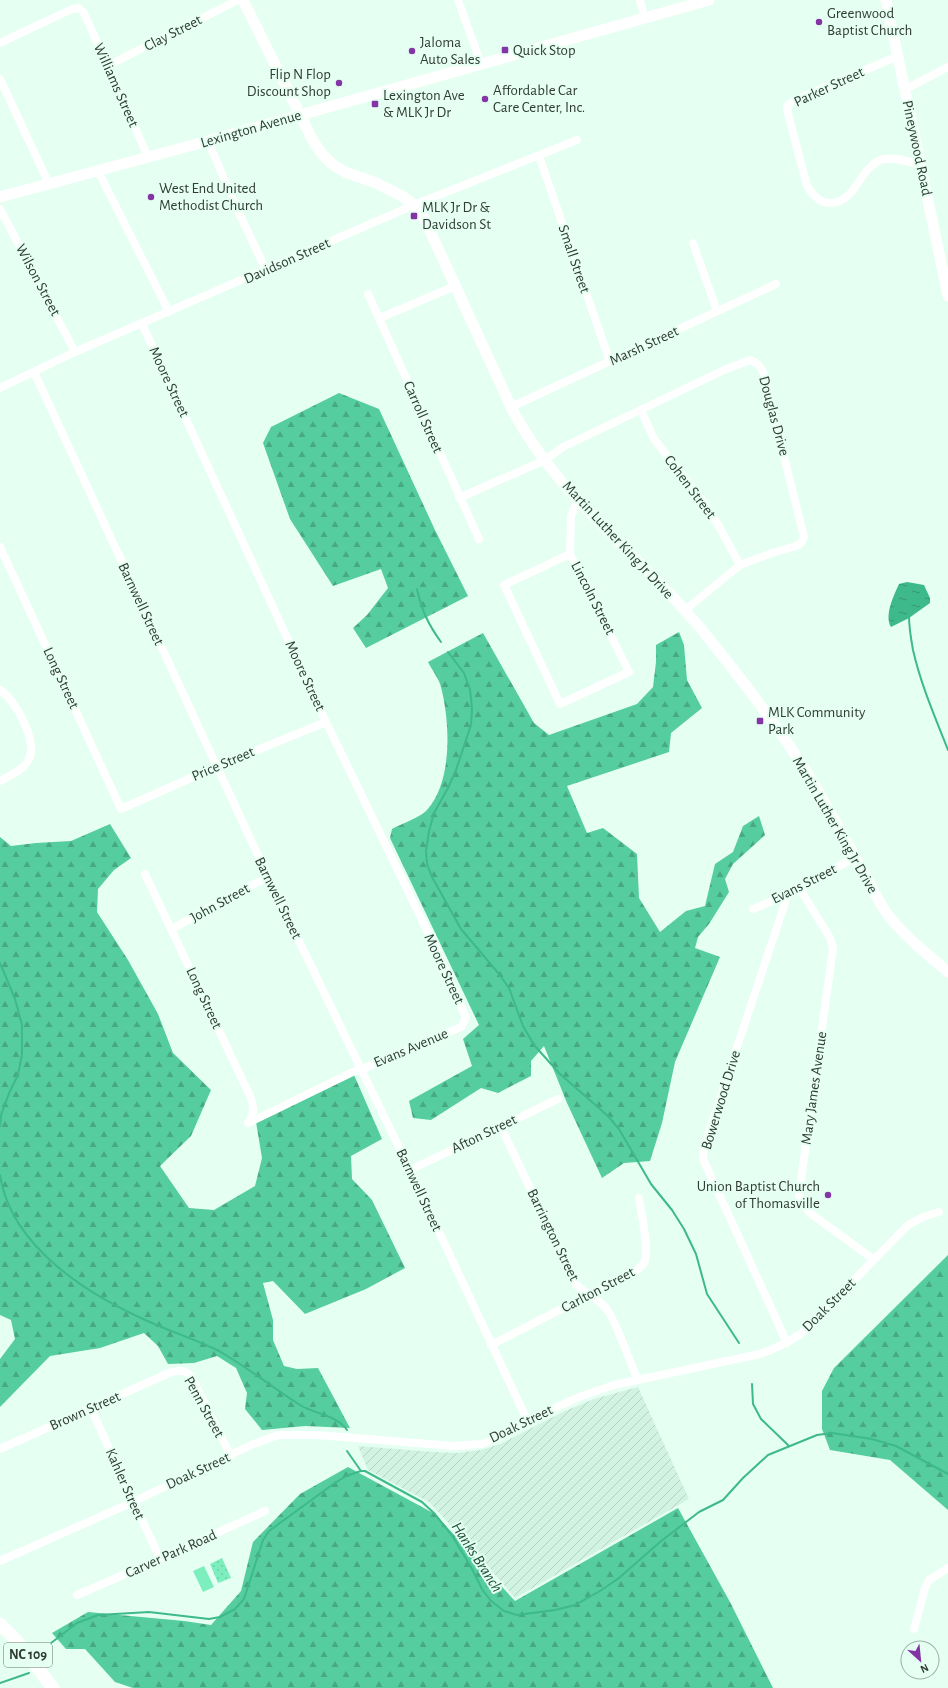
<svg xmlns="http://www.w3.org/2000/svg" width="948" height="1688" viewBox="0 0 948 1688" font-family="'Alegreya Sans',sans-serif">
	<defs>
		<pattern id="industrial-furrows" width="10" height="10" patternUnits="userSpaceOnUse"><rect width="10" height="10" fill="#d2f3e2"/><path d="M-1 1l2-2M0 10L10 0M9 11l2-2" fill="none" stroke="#b5d1c2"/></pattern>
		<pattern id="forest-firs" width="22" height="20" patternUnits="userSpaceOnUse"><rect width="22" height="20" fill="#55cd9e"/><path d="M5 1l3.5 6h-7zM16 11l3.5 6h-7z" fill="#47a882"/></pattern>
		<pattern id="park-dots" width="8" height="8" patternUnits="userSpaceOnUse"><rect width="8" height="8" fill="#7defbf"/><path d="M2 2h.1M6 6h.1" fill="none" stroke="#6ccea5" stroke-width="1.8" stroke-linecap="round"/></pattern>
		<pattern id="water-ripples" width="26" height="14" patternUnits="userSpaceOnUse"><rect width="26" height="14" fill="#3eb98b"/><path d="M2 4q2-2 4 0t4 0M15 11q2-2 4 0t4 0" fill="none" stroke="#359872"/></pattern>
	</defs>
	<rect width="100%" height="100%" fill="#e5fff2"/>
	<path fill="url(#industrial-furrows)" d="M638,1387L689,1499L515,1598L473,1549L429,1502L368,1470L358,1446L434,1452L457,1453L481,1450L500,1444L565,1411L594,1399Z"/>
	<g fill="url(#forest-firs)">
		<path d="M339,393L379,409L435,530L468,596L366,648L353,628L367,615L388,588L381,569L333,586L290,519L263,443L271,427Z"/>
		<path d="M679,632L684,645L687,680L702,708L671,733L669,752L567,786L587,833L603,828L637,854L639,898L660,932L686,911L705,906L715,864L733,852L743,826L759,816L765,835L733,864L725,879L729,892L709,924L698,937L695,948L720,957L675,1062L662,1123L650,1161L624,1163L602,1178L567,1103L544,1046L531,1061V1076L498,1093L481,1088L431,1120L413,1118L409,1101L472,1066L463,1039L479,1025L390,838L392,829C401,824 421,817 427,810C453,781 450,722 441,687C439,679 432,670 428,662L483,633L534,723L549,735L637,704L653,687L656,662V645Z"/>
		<path d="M110,824L131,858L114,870L98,889L97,912L128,960L158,1014L173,1053L211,1090L191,1136L160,1166L189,1208L214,1210L255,1186L262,1158L256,1122L354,1075L382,1139L351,1156L352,1179L372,1200L405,1268L366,1289L305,1314L273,1281L263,1283L273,1320V1340L284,1366L297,1369L318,1368L350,1428L305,1426L262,1430L245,1409L247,1393L236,1368L217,1356L194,1363L168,1364L158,1346L144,1333L100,1348L50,1356L0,1407V1359L15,1339L11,1320L0,1315V837L11,846L36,843L71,841Z"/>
		<path d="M948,1255V1510L890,1460L830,1450L822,1429V1391L834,1368Z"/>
		<path d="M348,1467L435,1514L515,1601L678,1508L730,1602L773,1688H133L115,1682L85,1649H66L52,1633L88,1612L184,1621L211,1625L241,1591L253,1542L300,1494Z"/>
	</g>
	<path fill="url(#park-dots)" d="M222,1558L231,1578L218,1583L210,1564Z"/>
	<path fill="#7defbf" d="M204,1566L214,1587L203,1592L193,1571Z"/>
	<path fill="url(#water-ripples)" d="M907,582L924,585L930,598V603L909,618L891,627C884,615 894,595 899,584Z"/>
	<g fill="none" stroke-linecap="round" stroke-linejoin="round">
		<g stroke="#3eb98b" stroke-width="2">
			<path d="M417,589C422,611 428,624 441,642"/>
			<path d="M909,616C909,627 911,639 913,650C921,685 935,717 948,750"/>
			<path d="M448,652L464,673L470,690L472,708L471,725L456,770L448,788L434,813L429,831L426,851L427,864L432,877L461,929L499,974L509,988L523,1026L534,1045L560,1074L608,1116L619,1129L651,1184L672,1210L684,1229L696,1254L707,1294L739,1343"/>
			<path d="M0,963L15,999L22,1025V1054L18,1075L10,1091L1,1115L0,1126"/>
			<path d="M0,1175C11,1248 90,1296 152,1323C174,1333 197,1340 219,1351C247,1367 272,1387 300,1405C314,1414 337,1415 347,1430"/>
			<path d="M752,1384L753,1404L761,1419L789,1446"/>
			<path d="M347,1451L361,1471"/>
			<path d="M42,1650L77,1623L98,1615L149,1612L209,1619L220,1617L235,1609L244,1599L263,1540L269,1531L332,1485L346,1476L361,1471H365L422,1502L435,1514L453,1537L471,1567L482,1589L491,1601L504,1611L517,1615L555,1610L575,1605L600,1591L619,1578L660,1542L699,1512L723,1500L743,1478L768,1455L817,1435L832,1433L872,1439L896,1446L948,1474"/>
			<path d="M0,1683L29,1673"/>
		</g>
		<g stroke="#fff" stroke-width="8">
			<path d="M458,0L481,64"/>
			<path d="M640,0L645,19"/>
			<path d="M0,43L72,9L79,8L84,13L148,157"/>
			<path d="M898,56L793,101L787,106L788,114L807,186C813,195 819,203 831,203C857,202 860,164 884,159C896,157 910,162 921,165"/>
			<path d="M107,66L238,0"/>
			<path d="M0,79L49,184"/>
			<path d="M904,90L948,67"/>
			<path d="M208,141L237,209L266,270"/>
			<path d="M539,156L610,362"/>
			<path d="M98,171L169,312"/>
			<path d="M0,209L75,352"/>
			<path d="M693,243L717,311"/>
			<path d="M368,294L479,539"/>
			<path d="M380,318L455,286"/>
			<path d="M142,324L326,722L437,951L466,1018L461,1027L362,1069L357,1070L248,1123"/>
			<path d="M34,372L268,877L410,1170L528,1422"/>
			<path d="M0,388L75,352L414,205L577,140"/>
			<path d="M511,407L776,284"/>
			<path d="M641,410L654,439L702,500L717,523L740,565"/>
			<path d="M459,498L545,460L563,447L724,370L750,360C757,363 760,365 763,372L804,537L801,543L796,546L772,553L740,565L684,611"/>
			<path d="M0,547L121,809L218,766L326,722"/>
			<path d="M570,554L504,585L560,704L629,672L570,554L571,516L578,499"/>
			<path d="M0,690C16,700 39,743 28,761C22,771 9,776 0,781"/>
			<path d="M145,874L250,1096C254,1106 255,1114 248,1123"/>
			<path d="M800,889L830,938L833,948L799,1195L801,1202L810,1213L873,1259"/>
			<path d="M753,909L800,889L855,857"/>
			<path d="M172,929L214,905L268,877"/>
			<path d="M500,1125L575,1283C583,1293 597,1298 606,1308C617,1323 629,1360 637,1378"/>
			<path d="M410,1170L558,1099"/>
			<path d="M787,1343L703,1159L704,1146L788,894"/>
			<path d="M491,1345L634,1272C638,1269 643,1266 645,1261C649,1248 641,1212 639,1198"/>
			<path d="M91,1409L160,1559"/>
			<path d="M0,1449L169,1373C178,1370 184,1369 191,1376L231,1456"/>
			<path d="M0,1561L133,1502L251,1445L278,1435H317L454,1446L481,1444L494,1440L559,1406L579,1397L614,1385L760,1354C775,1349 788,1342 801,1334L908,1225L923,1217L939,1212"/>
			<path d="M77,1595L160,1559L265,1511"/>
			<path d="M914,1629L925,1588L929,1580L948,1568"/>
		</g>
		<g stroke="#fff" stroke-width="11">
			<path d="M243,0L313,141L322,154L333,165L345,172L376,183L402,196L414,205L424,218L511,407C558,499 647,560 710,640C742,680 774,721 802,765C824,799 843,836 863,871C871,885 878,902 888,915C905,937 927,954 948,972"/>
			<path d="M886,0L948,296"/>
			<path d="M0,197L208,141L709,0"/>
		</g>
		<path stroke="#fff" stroke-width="13" d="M0,1624L15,1639L53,1688"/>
	</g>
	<g fill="#8435a5" stroke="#e5fff2" stroke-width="1.5">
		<circle cx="819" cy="22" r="4"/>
		<rect x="501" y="46" width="8" height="8" rx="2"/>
		<circle cx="412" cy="51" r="4"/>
		<circle cx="339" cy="83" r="4"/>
		<circle cx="485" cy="99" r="4"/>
		<rect x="371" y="100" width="8" height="8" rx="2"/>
		<circle cx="151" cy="197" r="4"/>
		<rect x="410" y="212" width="8" height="8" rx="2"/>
		<rect x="756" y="717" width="8" height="8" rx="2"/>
		<circle cx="828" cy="1195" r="4"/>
	</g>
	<g text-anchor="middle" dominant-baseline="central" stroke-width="4" stroke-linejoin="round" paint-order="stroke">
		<rect fill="#e5fff2" stroke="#67766e" stroke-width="1" x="4" y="1643" width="48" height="24" rx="3"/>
		<g font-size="14" font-weight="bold" fill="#313b36">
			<text x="28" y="1655">NC 109</text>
		</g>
		<g font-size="15" fill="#313b36" stroke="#e5fff2" text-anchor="start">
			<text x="827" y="13">Greenwood<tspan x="827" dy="17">Baptist Church</tspan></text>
			<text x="420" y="42">Jaloma<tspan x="420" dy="17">Auto Sales</tspan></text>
			<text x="513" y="50">Quick Stop</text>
			<text x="331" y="74" text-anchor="end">Flip N Flop<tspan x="331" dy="17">Discount Shop</tspan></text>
			<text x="493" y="90">Affordable Car<tspan x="493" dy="17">Care Center, Inc.</tspan></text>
			<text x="383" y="95">Lexington Ave<tspan x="383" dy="17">&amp; MLK Jr Dr</tspan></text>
			<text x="159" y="188">West End United<tspan x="159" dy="17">Methodist Church</tspan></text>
			<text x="422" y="207">MLK Jr Dr &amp;<tspan x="422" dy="17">Davidson St</tspan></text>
			<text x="768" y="712">MLK Community<tspan x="768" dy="17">Park</tspan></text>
			<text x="820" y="1186" text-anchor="end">Union Baptist Church<tspan x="820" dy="17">of Thomasville</tspan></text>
		</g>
		<g font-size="15" fill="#313b36" stroke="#e5fff2">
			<text transform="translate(173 33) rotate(-27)">Clay Street</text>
			<text transform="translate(116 85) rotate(66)">Williams Street</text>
			<text transform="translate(829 87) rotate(-25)">Parker Street</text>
			<text transform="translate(251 129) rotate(-16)">Lexington Avenue</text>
			<text transform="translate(917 148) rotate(78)">Pineywood Road</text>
			<text transform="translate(574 259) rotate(71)">Small Street</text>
			<text transform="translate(287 261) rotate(-24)">Davidson Street</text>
			<text transform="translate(38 280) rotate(62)">Wilson Street</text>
			<text transform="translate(644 346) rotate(-25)">Marsh Street</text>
			<text transform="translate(169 382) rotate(65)">Moore Street</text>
			<text transform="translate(774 416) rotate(75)">Douglas Drive</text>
			<text transform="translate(423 417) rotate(66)">Carroll Street</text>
			<text transform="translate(690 487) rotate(53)">Cohen Street</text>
			<text transform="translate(618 540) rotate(47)">Martin Luther King Jr Drive</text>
			<text transform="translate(593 598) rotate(63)">Lincoln Street</text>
			<text transform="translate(141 604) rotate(65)">Barnwell Street</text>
			<text transform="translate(305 676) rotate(65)">Moore Street</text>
			<text transform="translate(61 678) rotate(65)">Long Street</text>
			<text transform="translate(223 764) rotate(-23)">Price Street</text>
			<text transform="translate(835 825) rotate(60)">Martin Luther King Jr Drive</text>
			<text transform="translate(804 884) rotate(-27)">Evans Street</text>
			<text transform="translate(278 898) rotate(64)">Barnwell Street</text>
			<text transform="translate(220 903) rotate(-29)">John Street</text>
			<text transform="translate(444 969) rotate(65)">Moore Street</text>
			<text transform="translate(204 998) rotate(65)">Long Street</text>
			<text transform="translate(411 1048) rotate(-23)">Evans Avenue</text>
			<text transform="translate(814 1088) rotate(-82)">Mary James Avenue</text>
			<text transform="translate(721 1100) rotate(-73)">Bowerwood Drive</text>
			<text transform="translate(484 1134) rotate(-26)">Afton Street</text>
			<text transform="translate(419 1190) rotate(65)">Barnwell Street</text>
			<text transform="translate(553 1235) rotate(64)">Barrington Street</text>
			<text transform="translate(598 1290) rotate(-28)">Carlton Street</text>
			<text transform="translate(829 1305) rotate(-45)">Doak Street</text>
			<text transform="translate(204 1407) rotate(61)">Penn Street</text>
			<text transform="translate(85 1411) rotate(-24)">Brown Street</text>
			<text transform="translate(521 1424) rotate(-26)">Doak Street</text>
			<text transform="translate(198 1471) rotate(-25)">Doak Street</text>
			<text transform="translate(125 1484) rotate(66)">Kahler Street</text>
			<text transform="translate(171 1554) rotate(-24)">Carver Park Road</text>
		</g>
		<g font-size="16" font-style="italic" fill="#1d4f3b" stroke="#e5fff2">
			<text transform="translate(477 1557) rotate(57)">Hanks Branch</text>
		</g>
	</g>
	<g transform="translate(920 1660) rotate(153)"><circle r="19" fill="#e5fff2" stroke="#9db1a7"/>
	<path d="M0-3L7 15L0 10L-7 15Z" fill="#8435a5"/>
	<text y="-6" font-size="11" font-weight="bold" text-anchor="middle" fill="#313b36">N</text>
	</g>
</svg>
